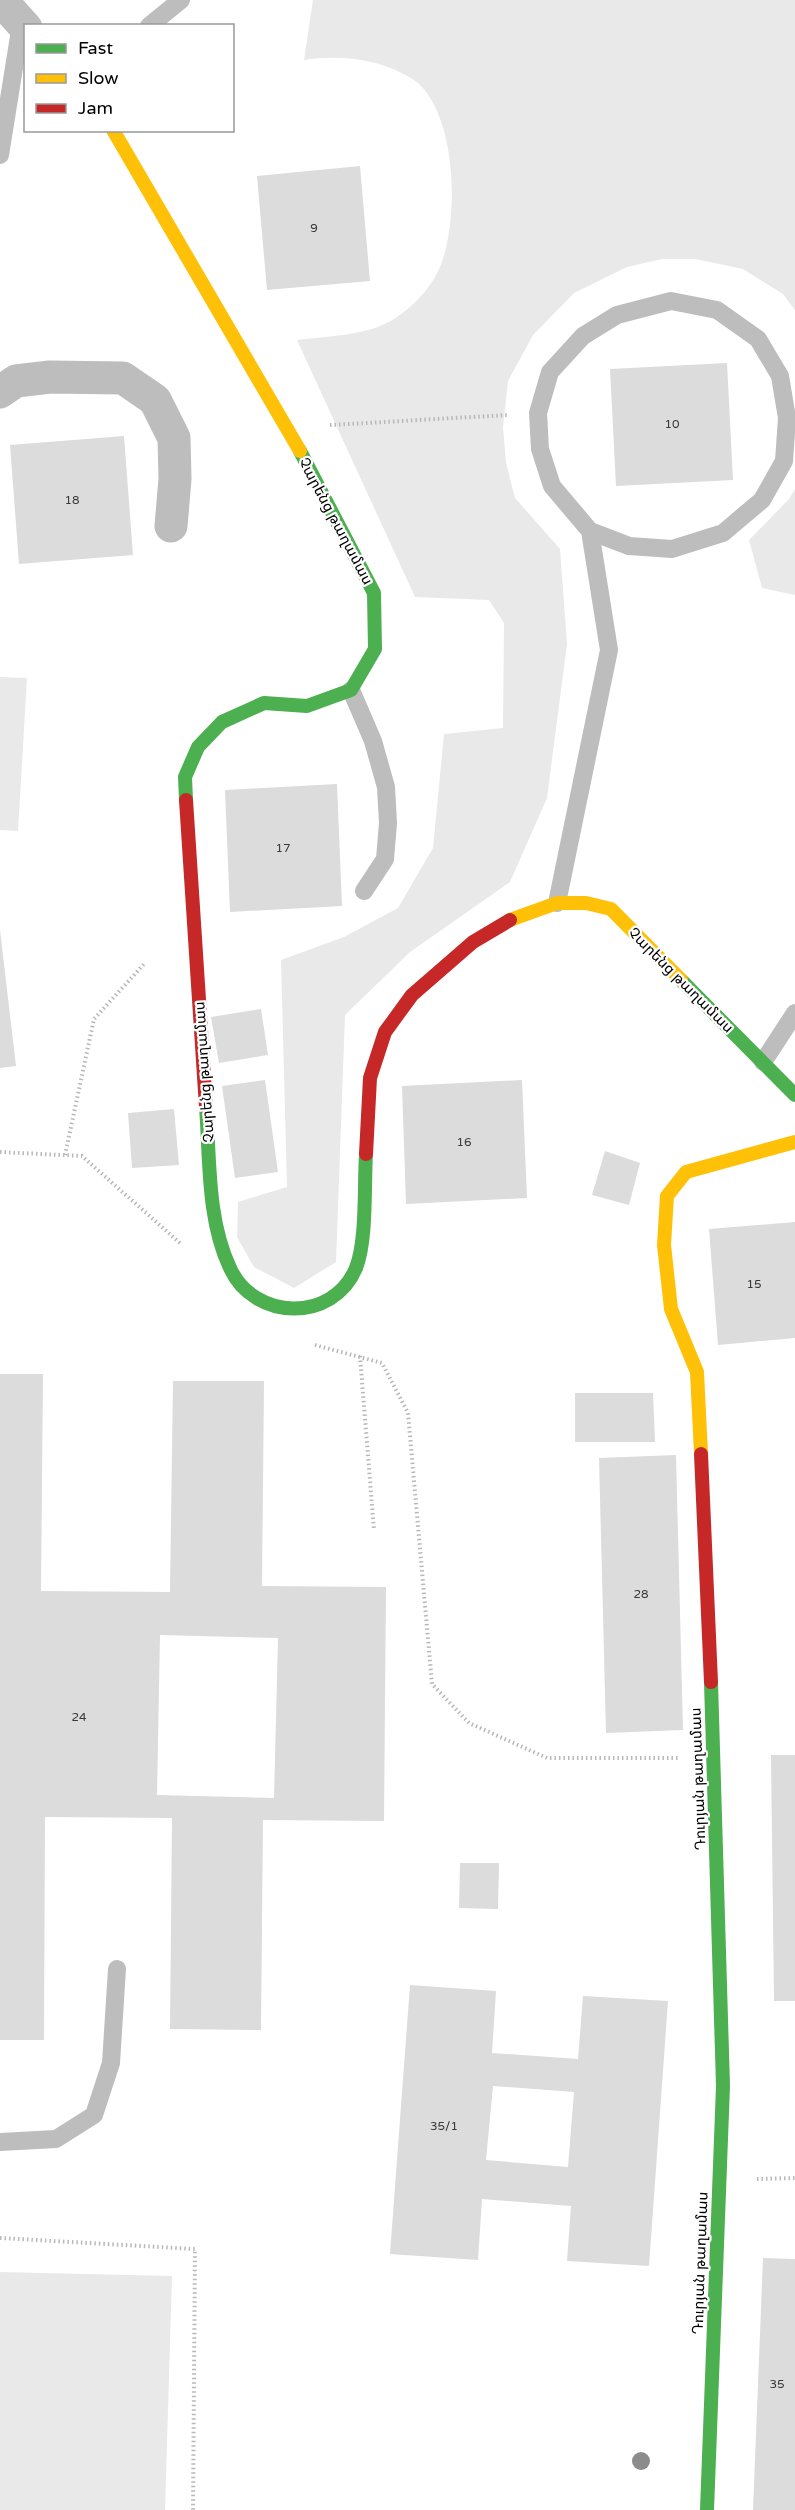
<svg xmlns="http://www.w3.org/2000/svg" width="795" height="2510" viewBox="0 0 795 2510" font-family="'Varela Round','Noto Sans Armenian',sans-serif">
	<rect width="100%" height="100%" fill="#fff"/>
	<g fill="#e9e9e9">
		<path d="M313,0H795V310L783,294L743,269L695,259H662L627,267L574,293L533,335L508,381L503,427L506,463L515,498L560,549L567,644L547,798L510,882L410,952L345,1015L336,1262L294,1288L254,1267L237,1237L238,1202L287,1187L281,960L344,937L398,908L433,848L444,734L503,728L504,623L489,600L415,597L297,340C328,336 367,336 394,319C411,308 425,294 435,277C461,233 459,112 414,80C383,59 340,54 304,60Z"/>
		<path d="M795,489V595L762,588L749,540L789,499Z"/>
		<path d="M0,677L27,678L18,831L0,830Z"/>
		<path d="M0,2272L172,2276L165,2510H0Z"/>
	</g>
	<g fill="#dcdcdc" fill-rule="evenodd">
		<path d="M360,166L370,281L267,290L257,176Z"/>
		<path d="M727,363L733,480L616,486L610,369Z"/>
		<path d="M124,436L133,555L19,564L10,445Z"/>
		<path d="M337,784L342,906L230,912L225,790Z"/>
		<path d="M0,930L16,1066L0,1068Z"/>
		<path d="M261,1009L268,1055L219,1063L211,1017Z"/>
		<path d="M265,1080L278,1172L235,1178L222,1086Z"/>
		<path d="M522,1080L527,1198L406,1204L402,1086Z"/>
		<path d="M174,1109L179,1165L132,1168L128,1113Z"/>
		<path d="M605,1151L640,1163L629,1205L592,1195Z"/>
		<path d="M795,1222V1338L718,1345L709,1229Z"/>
		<path d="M0,1374H43L41,1591L170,1592L173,1381H264L262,1586L386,1587L384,1821L263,1820L261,2030L170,2029L172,1818L45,1817L44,2040H0ZM160,1635L278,1638L274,1798L157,1795Z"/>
		<path d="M575,1393H653L655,1442H575Z"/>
		<path d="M676,1455L683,1730L606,1733L599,1458Z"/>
		<path d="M771,1755H795V2001H774Z"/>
		<path d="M460,1863H499L498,1909L459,1908Z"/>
		<path d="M410,1985L496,1991L492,2053L578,2059L583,1996L668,2001L649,2266L567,2261L571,2206L482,2199L478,2260L390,2254ZM493,2086L574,2092L568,2167L486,2160Z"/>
		<path d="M763,2258L795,2259V2510H753Z"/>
	</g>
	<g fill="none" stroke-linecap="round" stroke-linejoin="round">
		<g stroke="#b8b8b8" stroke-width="4" stroke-dasharray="1.5 3" stroke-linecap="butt">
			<path d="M330,425L508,415"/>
			<path d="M0,1152L82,1156L181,1244"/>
			<path d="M65,1155L94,1019L144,964"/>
			<path d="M315,1345L382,1363L408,1413L432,1684L469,1723L547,1758H678"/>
			<path d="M360,1356L374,1530"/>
			<path d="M757,2179L795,2178"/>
			<path d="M0,2238L195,2249L193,2510"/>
		</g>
		<g stroke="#bdbdbd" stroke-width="18">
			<path d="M149,26L181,0"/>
			<path d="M0,155L21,24"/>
			<path d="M351,690L373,741L386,787L388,823L385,859L364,891"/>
			<path d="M557,903L609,650L590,531L552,486L540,449L538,413L550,372L583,336L617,315L671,301L717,310L758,339L780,376L787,418L784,461L762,500L723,533L672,549L629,546L590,531"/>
			<path d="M763,1062L795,1013"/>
			<path d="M0,2142L56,2139L94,2115L111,2063L117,1969"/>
		</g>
		<g stroke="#bdbdbd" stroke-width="33">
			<path d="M1,0L26,28"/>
			<path d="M0,392L16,381L50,377L123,378L155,400L174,438L175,479L171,526"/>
		</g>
		<g stroke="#4caf50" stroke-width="14">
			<path d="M186,800L185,777L198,747L222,722L264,703L307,706L351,690L375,649L374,593L300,451"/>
			<path d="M681,980L795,1095"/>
			<path d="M206,1107C210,1159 207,1220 230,1268C254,1321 333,1323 356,1268C367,1240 364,1186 366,1154"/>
			<path d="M707,2510L723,2086L711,1682"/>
		</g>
		<g stroke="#ffc107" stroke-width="14">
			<path d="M113,130L300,451"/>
			<path d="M510,920L557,903H586L611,909L681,980"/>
			<path d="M701,1454L697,1372L671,1309L664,1245L667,1196L686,1172L795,1142"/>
		</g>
		<g stroke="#c62828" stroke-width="14">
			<path d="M186,800L206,1107"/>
			<path d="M366,1154L370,1078L385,1032L412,995L473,942L510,920"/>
			<path d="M701,1454L711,1682"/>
		</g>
	</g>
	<circle fill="#8c8c8c" cx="641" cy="2461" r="9"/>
	<g text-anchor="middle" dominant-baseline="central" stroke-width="4.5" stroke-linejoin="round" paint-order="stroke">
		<g font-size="12" fill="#373737">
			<text x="314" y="228">9</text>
			<text x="672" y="424">10</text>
			<text x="72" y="500">18</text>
			<text x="283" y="848">17</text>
			<text x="464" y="1142">16</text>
			<text x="754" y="1284">15</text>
			<text x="641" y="1594">28</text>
			<text x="79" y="1717">24</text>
			<text x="444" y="2126">35/1</text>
			<text x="777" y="2384">35</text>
		</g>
		<g font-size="15" fill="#000" stroke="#fff">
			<text transform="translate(336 521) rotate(62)">Չարենց թաղամաս</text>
			<text transform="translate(681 980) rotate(45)">Չարենց թաղամաս</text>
			<text transform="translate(204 1072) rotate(-94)">Չարենց թաղամաս</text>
			<text transform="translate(698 1779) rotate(-92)">Դուրյան թաղամաս</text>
			<text transform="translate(700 2263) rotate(-88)">Դուրյան թաղամաս</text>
		</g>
	</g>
	<rect x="24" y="24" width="210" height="108" fill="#ffffff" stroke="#999999" stroke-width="1.5"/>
	<rect x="36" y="44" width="30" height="9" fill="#4caf50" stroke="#999999" stroke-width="1.5"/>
	<text x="78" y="54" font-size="18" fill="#000000">Fast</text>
	<rect x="36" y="74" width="30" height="9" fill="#ffc107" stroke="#999999" stroke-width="1.5"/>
	<text x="78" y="84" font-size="18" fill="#000000">Slow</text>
	<rect x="36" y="104" width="30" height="9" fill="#c62828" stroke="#999999" stroke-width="1.5"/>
	<text x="78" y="114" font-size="18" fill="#000000">Jam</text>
</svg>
